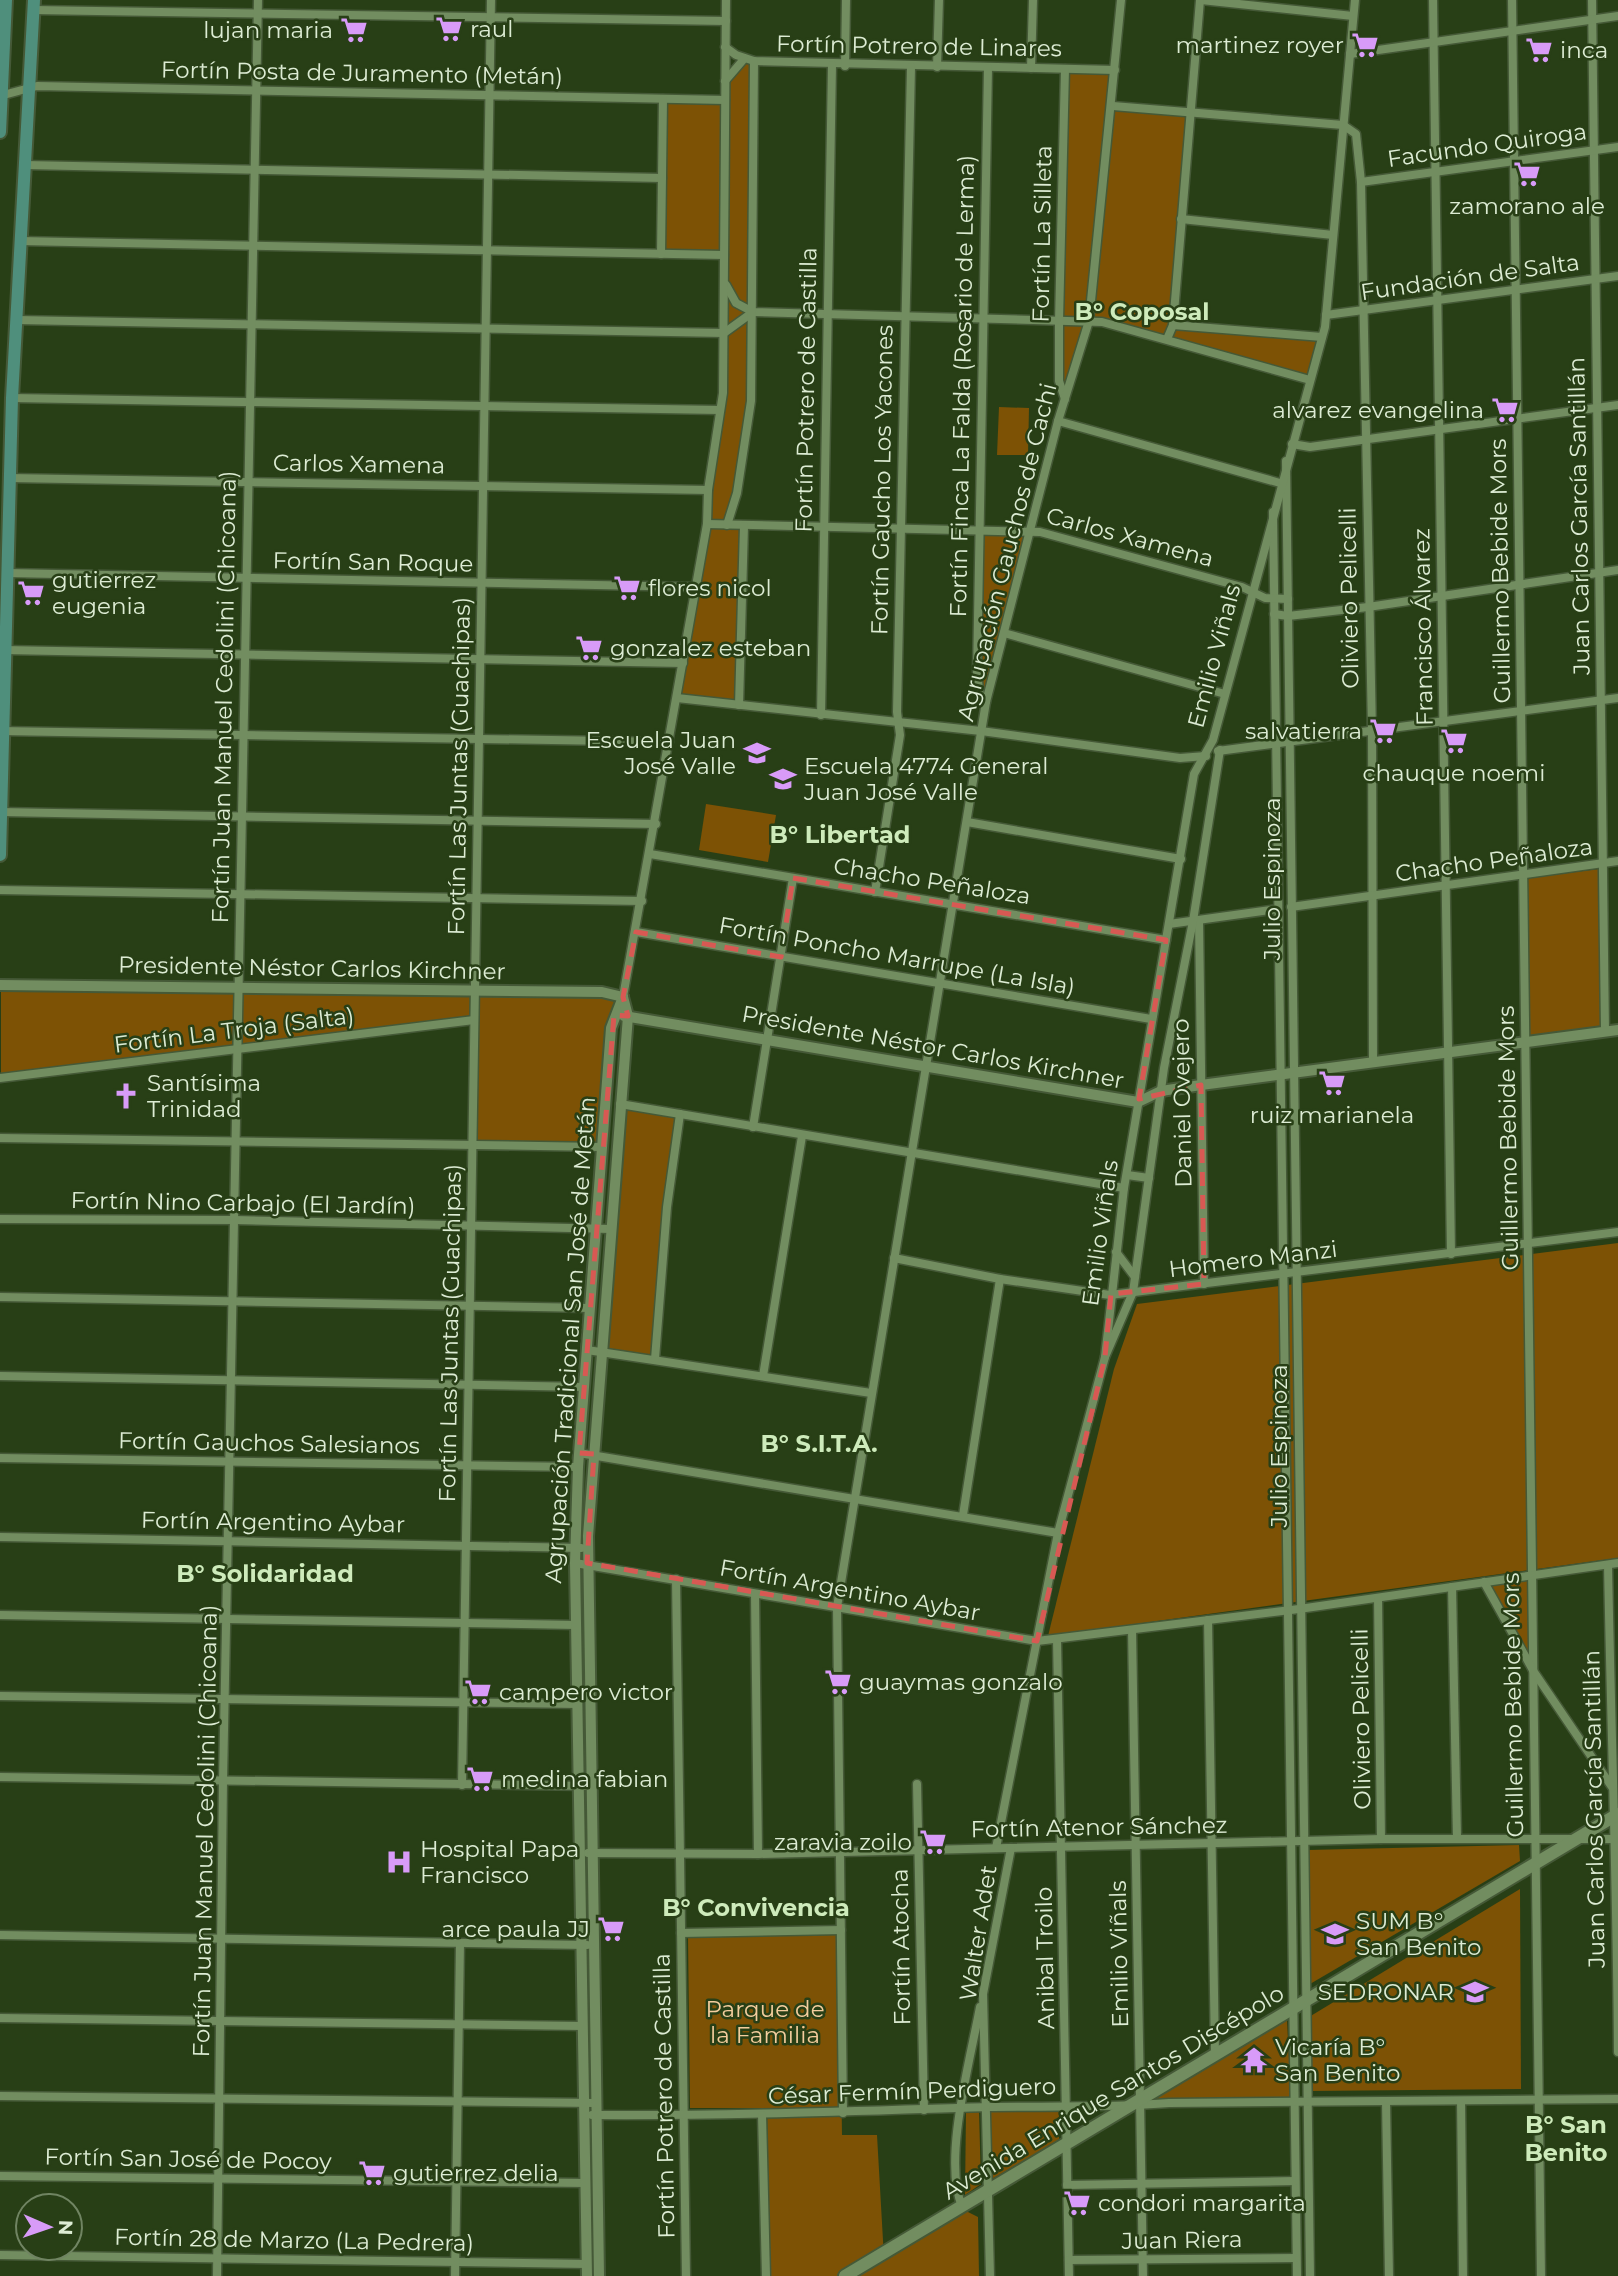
<svg xmlns="http://www.w3.org/2000/svg" width="1618" height="2276" viewBox="0 0 1618 2276" font-family="Montserrat,sans-serif">
	<rect width="100%" height="100%" fill="#283f16"/>
	<g fill="#7d5205">
		<path d="M744,59L754,61L751,401L727,524L744,526L739,705L677,698L723,393L725,81Z"/>
		<path d="M1065,69L1115,70L1113,106L1190,113L1173,325L1322,337L1310,380L1090,321L1065,399L1059,381Z"/>
		<path d="M665,102H723L722,252H663Z"/>
		<path d="M999,407L1029,408L1028,455H997Z"/>
		<path d="M977,531H1029L986,702L978,688Z"/>
		<path d="M706,804L776,815L768,862L699,850Z"/>
		<path d="M1599,869L1602,1028L1528,1037L1527,878Z"/>
		<path d="M1,987L235,991L234,1048L1,1076Z"/>
		<path d="M242,990L470,994V1018L241,1046Z"/>
		<path d="M474,991L602,992L617,999L602,1147L473,1145Z"/>
		<path d="M620,1104L680,1114L655,1359L602,1351Z"/>
		<path d="M1618,1243V1558L1048,1636L1114,1369L1137,1304Z"/>
		<path d="M1528,1578L1530,1661L1487,1585Z"/>
		<path d="M1519,1845L1520,1861L1310,1984L1308,1850Z"/>
		<path d="M1520,1889L1521,2089L1311,2091L1309,2017Z"/>
		<path d="M839,1935L842,2135H877L884,2258L966,2211L978,2217L979,2276H769L767,2108H690L688,1937Z"/>
		<path d="M1287,2020L1291,2099L1148,2101Z"/>
		<path d="M988,2109H1059V2141L990,2180Z"/>
		<path d="M966,2111H979L981,2184L965,2195Z"/>
	</g>
	<g fill="none" stroke-linecap="round" stroke-linejoin="round">
		<g stroke="#455937" stroke-width="11">
			<g id="minor">
				<path d="M1201,0L1353,16"/>
				<path d="M1433,0L1451,1254"/>
				<path d="M1512,0L1541,2276"/>
				<path d="M1592,0L1605,1032"/>
				<path d="M33,10L726,21"/>
				<path d="M725,47L736,55L754,61L1115,70"/>
				<path d="M1350,54L1618,16"/>
				<path d="M845,66L846,0"/>
				<path d="M937,67L939,0"/>
				<path d="M1031,68L1033,0"/>
				<path d="M725,81L744,59"/>
				<path d="M0,96L37,86L725,100"/>
				<path d="M1113,106L1343,125L1356,134L1361,182L1372,731L1373,1062"/>
				<path d="M25,165L662,178"/>
				<path d="M1361,182L1618,147"/>
				<path d="M1181,219L1333,235"/>
				<path d="M20,241L724,255"/>
				<path d="M661,254L663,99"/>
				<path d="M726,285L736,303L753,312L1102,322L1310,380"/>
				<path d="M1326,315L1618,276"/>
				<path d="M17,320L724,333L753,312"/>
				<path d="M1173,325L1322,337"/>
				<path d="M1167,339L1173,325L1200,0"/>
				<path d="M12,398L720,410"/>
				<path d="M1065,399L1059,381V321L1065,69"/>
				<path d="M1058,421L1280,483"/>
				<path d="M1292,444L1310,447L1618,405"/>
				<path d="M1286,461L1310,2276"/>
				<path d="M9,478L708,490"/>
				<path d="M1273,512L1297,2276"/>
				<path d="M707,524L1040,532L1242,587L1265,598L1288,599"/>
				<path d="M727,525L737,493L751,401L754,61"/>
				<path d="M7,573L696,587"/>
				<path d="M1274,614L1288,616L1368,607L1618,570"/>
				<path d="M1004,633L1225,694"/>
				<path d="M4,650L683,663"/>
				<path d="M677,698L981,731L1180,758L1206,756"/>
				<path d="M986,702L980,697L977,673L988,68"/>
				<path d="M739,705L744,526"/>
				<path d="M821,715L832,65"/>
				<path d="M0,731L669,742"/>
				<path d="M1218,751L1618,698"/>
				<path d="M1,812L656,824"/>
				<path d="M967,822L1181,859"/>
				<path d="M650,854L1166,940"/>
				<path d="M0,890L642,901"/>
				<path d="M875,892L900,735L897,712L911,67"/>
				<path d="M1291,907L1618,861"/>
				<path d="M1199,920L1204,1284"/>
				<path d="M1169,924L1278,909"/>
				<path d="M636,932L1151,1019"/>
				<path d="M623,997L707,524L708,490L723,393L726,0"/>
				<path d="M0,1078L474,1020"/>
				<path d="M620,1104L1124,1188"/>
				<path d="M753,1127L793,878"/>
				<path d="M0,1138L602,1147"/>
				<path d="M1127,1175L1149,1178"/>
				<path d="M0,1219L234,1220L611,1229"/>
				<path d="M1116,1252L1135,1277"/>
				<path d="M894,1258L1000,1279L1110,1295L1618,1232"/>
				<path d="M0,1297L590,1308"/>
				<path d="M587,1350L871,1393"/>
				<path d="M1105,1357L1124,1188L1194,774L1213,740L1325,327L1355,0"/>
				<path d="M655,1359L667,1207L680,1114"/>
				<path d="M0,1376L584,1387"/>
				<path d="M763,1376L802,1136"/>
				<path d="M579,1453L1058,1533"/>
				<path d="M0,1458L578,1467"/>
				<path d="M963,1515L1000,1279"/>
				<path d="M0,1537L581,1548"/>
				<path d="M575,1563L1037,1641L1299,1609L1618,1563"/>
				<path d="M1608,1565C1611,1728 1617,1889 1618,2052"/>
				<path d="M676,1579L686,2276"/>
				<path d="M1484,1582L1534,1672L1612,1787"/>
				<path d="M1452,1587L1457,1838"/>
				<path d="M755,1594L758,1854"/>
				<path d="M1378,1598L1381,1839"/>
				<path d="M0,1615L576,1625"/>
				<path d="M1208,1620L1215,2054"/>
				<path d="M1132,1630L1143,2276"/>
				<path d="M1057,1640L1069,2276"/>
				<path d="M0,1696L578,1704"/>
				<path d="M0,1777L591,1786"/>
				<path d="M917,1784L924,2110"/>
				<path d="M462,1785L491,0"/>
				<path d="M996,1848L1058,1533L1105,1357L1133,1292L1164,1068L1193,921L1220,750"/>
				<path d="M588,1853L758,1854L1381,1839H1618"/>
				<path d="M681,1933L841,1930"/>
				<path d="M0,1935L587,1945"/>
				<path d="M0,2018L583,2026"/>
				<path d="M0,2096L596,2103"/>
				<path d="M1461,2101L1463,2276"/>
				<path d="M1386,2102L1389,2276"/>
				<path d="M843,2113L837,1607L986,702L1058,421L1089,321L1121,0"/>
				<path d="M592,2115C724,2116 856,2111 987,2107C1048,2106 1108,2108 1169,2103L1618,2099"/>
				<path d="M762,2115L766,2276"/>
				<path d="M0,2176L585,2183"/>
				<path d="M1067,2185L1295,2181"/>
				<path d="M962,2206C942,2161 971,2057 980,2007"/>
				<path d="M0,2255L587,2264"/>
				<path d="M1069,2260L1296,2258"/>
				<path d="M217,2276L223,1781L258,0"/>
				<path d="M455,2276L460,1943"/>
				<path d="M990,2276L983,1994L1011,1848"/>
			</g>
		</g>
		<g stroke="#455937" stroke-width="14">
			<g id="tertiary">
				<path d="M0,985L602,992L623,997"/>
				<path d="M624,1016L1138,1102L1161,1091L1201,1085L1618,1030"/>
				<path d="M587,2276L575,1563L578,1467L611,1028L623,997"/>
				<path d="M599,2276L588,1536L628,1016L623,997"/>
			</g>
		</g>
		<g stroke="#455937" stroke-width="16">
			<path id="secondary" d="M845,2276L1618,1814"/>
		</g>
		<g stroke="#455937" stroke-width="16">
			<g id="primary">
				<path d="M0,132L6,0"/>
				<path d="M0,855L12,398L34,0"/>
			</g>
		</g>
		<use href="#minor" stroke="#728d60" stroke-width="8"/>
		<use href="#tertiary" stroke="#728d60" stroke-width="10"/>
		<use href="#secondary" stroke="#728d60" stroke-width="12"/>
		<use href="#primary" stroke="#4f8f7c" stroke-width="12"/>
	</g>
	<path fill="none" stroke="#d85953" stroke-width="5" stroke-dasharray="14 9" stroke-linejoin="round" d="M793,878L1166,940L1139,1099L1201,1085L1204,1284L1111,1294L1105,1357L1037,1641L587,1563L594,1454L579,1453L614,1015L628,1016L623,997L636,932L781,957Z"/>
	<defs>
		<g id="supermarket-bare" transform="scale(2.1)"><path d="M-6-5.5h2.5l.6 2H6L4.5 2H-2.5L-4.4-4H-6ZM-1.5 3.2a1.3 1.3 0 1 0 .1 0ZM3 3.2a1.3 1.3 0 1 0 .1 0Z" fill="#d89bf8" stroke="#283f16" stroke-width="2.5" paint-order="stroke"/></g>
		<g id="school-bare" transform="scale(2.1)"><path d="M0-5L7-2L0 1L-7-2ZM-4 1L0 2.5L4 1V4Q0 6-4 4Z" fill="#d89bf8" stroke="#283f16" stroke-width="2.5" paint-order="stroke"/></g>
		<g id="church-bare" transform="scale(2.1)"><path d="M-1.2-6h2.4v3.5h3.3v2.4h-3.3V6h-2.4V-.1h-3.3v-2.4h3.3Z" fill="#d89bf8" stroke="#283f16" stroke-width="2.5" paint-order="stroke"/></g>
		<g id="hospital-bare" transform="scale(2.1)"><path d="M-5-5h3v3.5h4V-5h3V5h-3V1.5h-4V5h-3Z" fill="#d89bf8" stroke="#283f16" stroke-width="2.5" paint-order="stroke"/></g>
		<g id="temple-bare" transform="scale(2.1)"><path d="M0-6L5-2H3V0L6.5 2.5H4V6H1.5V3h-3V6H-4V2.5H-6.5L-3 0V-2H-5Z" fill="#d89bf8" stroke="#283f16" stroke-width="2.5" paint-order="stroke"/></g>
	</defs>
	<g fill-rule="evenodd">
		<use href="#supermarket-bare" x="449" y="29"/>
		<use href="#supermarket-bare" x="354" y="30"/>
		<use href="#supermarket-bare" x="1365" y="45"/>
		<use href="#supermarket-bare" x="1539" y="50"/>
		<use href="#supermarket-bare" x="1527" y="174"/>
		<use href="#supermarket-bare" x="1505" y="410"/>
		<use href="#supermarket-bare" x="627" y="588"/>
		<use href="#supermarket-bare" x="31" y="593"/>
		<use href="#supermarket-bare" x="589" y="648"/>
		<use href="#supermarket-bare" x="1383" y="731"/>
		<use href="#supermarket-bare" x="1454" y="741"/>
		<use href="#school-bare" x="757" y="753"/>
		<use href="#school-bare" x="783" y="779"/>
		<use href="#supermarket-bare" x="1332" y="1083"/>
		<use href="#church-bare" x="126" y="1096"/>
		<use href="#supermarket-bare" x="838" y="1682"/>
		<use href="#supermarket-bare" x="478" y="1692"/>
		<use href="#supermarket-bare" x="480" y="1779"/>
		<use href="#supermarket-bare" x="933" y="1842"/>
		<use href="#hospital-bare" x="399" y="1862"/>
		<use href="#supermarket-bare" x="611" y="1929"/>
		<use href="#school-bare" x="1335" y="1934"/>
		<use href="#school-bare" x="1475" y="1992"/>
		<use href="#temple-bare" x="1254" y="2060"/>
		<use href="#supermarket-bare" x="372" y="2173"/>
		<use href="#supermarket-bare" x="1077" y="2203"/>
	</g>
	<g text-anchor="middle" dominant-baseline="central" stroke-width="5" stroke-linejoin="round" paint-order="stroke">
		<g font-size="23" fill="#ddecd4" stroke="#283f16" text-anchor="start">
			<text x="470" y="29">raul</text>
			<text x="333" y="30" text-anchor="end">lujan maria</text>
			<text x="1344" y="45" text-anchor="end">martinez royer</text>
			<text x="1560" y="50">inca</text>
			<text x="1527" y="206" text-anchor="middle">zamorano ale</text>
			<text x="1484" y="410" text-anchor="end">alvarez evangelina</text>
			<text x="52" y="580">gutierrez<tspan x="52" dy="26">eugenia</tspan></text>
			<text x="648" y="588">flores nicol</text>
			<text x="610" y="648">gonzalez esteban</text>
			<text x="1362" y="731" text-anchor="end">salvatierra</text>
			<text x="736" y="740" text-anchor="end">Escuela Juan<tspan x="736" dy="26">José Valle</tspan></text>
			<text x="804" y="766">Escuela 4774 General<tspan x="804" dy="26">Juan José Valle</tspan></text>
			<text x="1454" y="773" text-anchor="middle">chauque noemi</text>
			<text x="147" y="1083">Santísima<tspan x="147" dy="26">Trinidad</tspan></text>
			<text x="1332" y="1115" text-anchor="middle">ruiz marianela</text>
			<text x="859" y="1682">guaymas gonzalo</text>
			<text x="499" y="1692">campero victor</text>
			<text x="501" y="1779">medina fabian</text>
			<text x="912" y="1842" text-anchor="end">zaravia zoilo</text>
			<text x="420" y="1849">Hospital Papa<tspan x="420" dy="26">Francisco</tspan></text>
			<text x="1356" y="1921">SUM B°<tspan x="1356" dy="26">San Benito</tspan></text>
			<text x="590" y="1929" text-anchor="end">arce paula JJ</text>
			<text x="1454" y="1992" text-anchor="end">SEDRONAR</text>
			<text x="1275" y="2047">Vicaría B°<tspan x="1275" dy="26">San Benito</tspan></text>
			<text x="393" y="2173">gutierrez delia</text>
			<text x="1098" y="2203">condori margarita</text>
		</g>
		<g font-size="23" fill="#ddecd4" stroke="#283f16">
			<text transform="translate(919 46) rotate(1)">Fortín Potrero de Linares</text>
			<text transform="translate(362 73) rotate(1)">Fortín Posta de Juramento (Metán)</text>
			<text transform="translate(1487 145) rotate(-8)">Facundo Quiroga</text>
			<text transform="translate(1042 234) rotate(-89)">Fortín La Silleta</text>
			<text transform="translate(1470 277) rotate(-8)">Fundación de Salta</text>
			<text transform="translate(962 386) rotate(-89)">Fortín Finca La Falda (Rosario de Lerma)</text>
			<text transform="translate(806 390) rotate(-89)">Fortín Potrero de Castilla</text>
			<text transform="translate(359 464) rotate(1)">Carlos Xamena</text>
			<text transform="translate(882 480) rotate(-89)">Fortín Gaucho Los Yacones</text>
			<text transform="translate(1579 516) rotate(-91)">Juan Carlos García Santillán</text>
			<text transform="translate(1130 537) rotate(15)">Carlos Xamena</text>
			<text transform="translate(1007 552) rotate(-76)">Agrupación Gauchos de Cachi</text>
			<text transform="translate(373 562) rotate(1)">Fortín San Roque</text>
			<text transform="translate(1500 571) rotate(-91)">Guillermo Bebide Mors</text>
			<text transform="translate(1349 598) rotate(-91)">Oliviero Pelicelli</text>
			<text transform="translate(1423 627) rotate(-91)">Francisco Álvarez</text>
			<text transform="translate(1214 656) rotate(-75)">Emilio Viñals</text>
			<text transform="translate(224 697) rotate(-89)">Fortín Juan Manuel Cedolini (Chicoana)</text>
			<text transform="translate(459 766) rotate(-89)">Fortín Las Juntas (Guachipas)</text>
			<text transform="translate(1494 860) rotate(-8)">Chacho Peñaloza</text>
			<text transform="translate(1272 879) rotate(-90)">Julio Espinoza</text>
			<text transform="translate(932 881) rotate(9)">Chacho Peñaloza</text>
			<text transform="translate(897 956) rotate(10)">Fortín Poncho Marrupe (La Isla)</text>
			<text transform="translate(312 968) rotate(1)">Presidente Néstor Carlos Kirchner</text>
			<text transform="translate(234 1030) rotate(-7)">Fortín La Troja (Salta)</text>
			<text transform="translate(933 1047) rotate(10)">Presidente Néstor Carlos Kirchner</text>
			<text transform="translate(1182 1103) rotate(-91)">Daniel Ovejero</text>
			<text transform="translate(1508 1138) rotate(-91)">Guillermo Bebide Mors</text>
			<text transform="translate(243 1203) rotate(1)">Fortín Nino Carbajo (El Jardín)</text>
			<text transform="translate(1100 1233) rotate(-82)">Emilio Viñals</text>
			<text transform="translate(1253 1259) rotate(-7)">Homero Manzi</text>
			<text transform="translate(450 1333) rotate(-89)">Fortín Las Juntas (Guachipas)</text>
			<text transform="translate(570 1340) rotate(-86)">Agrupación Tradicional San José de Metán</text>
			<text transform="translate(269 1443) rotate(1)">Fortín Gauchos Salesianos</text>
			<text transform="translate(1279 1446) rotate(-90)">Julio Espinoza</text>
			<text transform="translate(273 1522) rotate(1)">Fortín Argentino Aybar</text>
			<text transform="translate(850 1590) rotate(10)">Fortín Argentino Aybar</text>
			<text transform="translate(1513 1705) rotate(-91)">Guillermo Bebide Mors</text>
			<text transform="translate(1361 1719) rotate(-91)">Oliviero Pelicelli</text>
			<text transform="translate(1594 1809) rotate(-91)">Juan Carlos García Santillán</text>
			<text transform="translate(1099 1827) rotate(-1)">Fortín Atenor Sánchez</text>
			<text transform="translate(205 1831) rotate(-89)">Fortín Juan Manuel Cedolini (Chicoana)</text>
			<text transform="translate(978 1933) rotate(-81)">Walter Adet</text>
			<text transform="translate(901 1947) rotate(-91)">Fortín Atocha</text>
			<text transform="translate(1119 1954) rotate(-91)">Emilio Viñals</text>
			<text transform="translate(1045 1958) rotate(-91)">Anibal Troilo</text>
			<text transform="translate(912 2091) rotate(-2)">César Fermín Perdiguero</text>
			<text transform="translate(1113 2092) rotate(-31)">Avenida Enrique Santos Discépolo</text>
			<text transform="translate(664 2096) rotate(-91)">Fortín Potrero de Castilla</text>
			<text transform="translate(188 2159) rotate(1)">Fortín San José de Pocoy</text>
			<text transform="translate(294 2240) rotate(1)">Fortín 28 de Marzo (La Pedrera)</text>
			<text transform="translate(1182 2240) rotate(-1)">Juan Riera</text>
		</g>
		<g font-size="23" fill="#f4cd9d" stroke="#283f16">
			<text x="765" y="2009">Parque de<tspan x="765" dy="26">la Familia</tspan></text>
		</g>
		<g font-size="24" font-weight="bold" fill="#ceebbb" stroke="#283f16">
			<text x="1142" y="311">B° Coposal</text>
			<text x="840" y="834">B° Libertad</text>
			<text x="819" y="1443">B° S.I.T.A.</text>
			<text x="265" y="1573">B° Solidaridad</text>
			<text x="756" y="1907">B° Convivencia</text>
			<text x="1566" y="2124">B° San<tspan x="1566" dy="28">Benito</tspan></text>
		</g>
	</g>
	<g transform="translate(49 2227) rotate(92)"><circle r="33" fill="#283f16" stroke="#708462" stroke-width="2"/>
	<path d="M0-5L12 26L0 18L-12 26Z" fill="#d89bf8"/>
	<text y="-10" font-size="19" font-weight="bold" text-anchor="middle" fill="#ddecd4">N</text>
	</g>
</svg>
